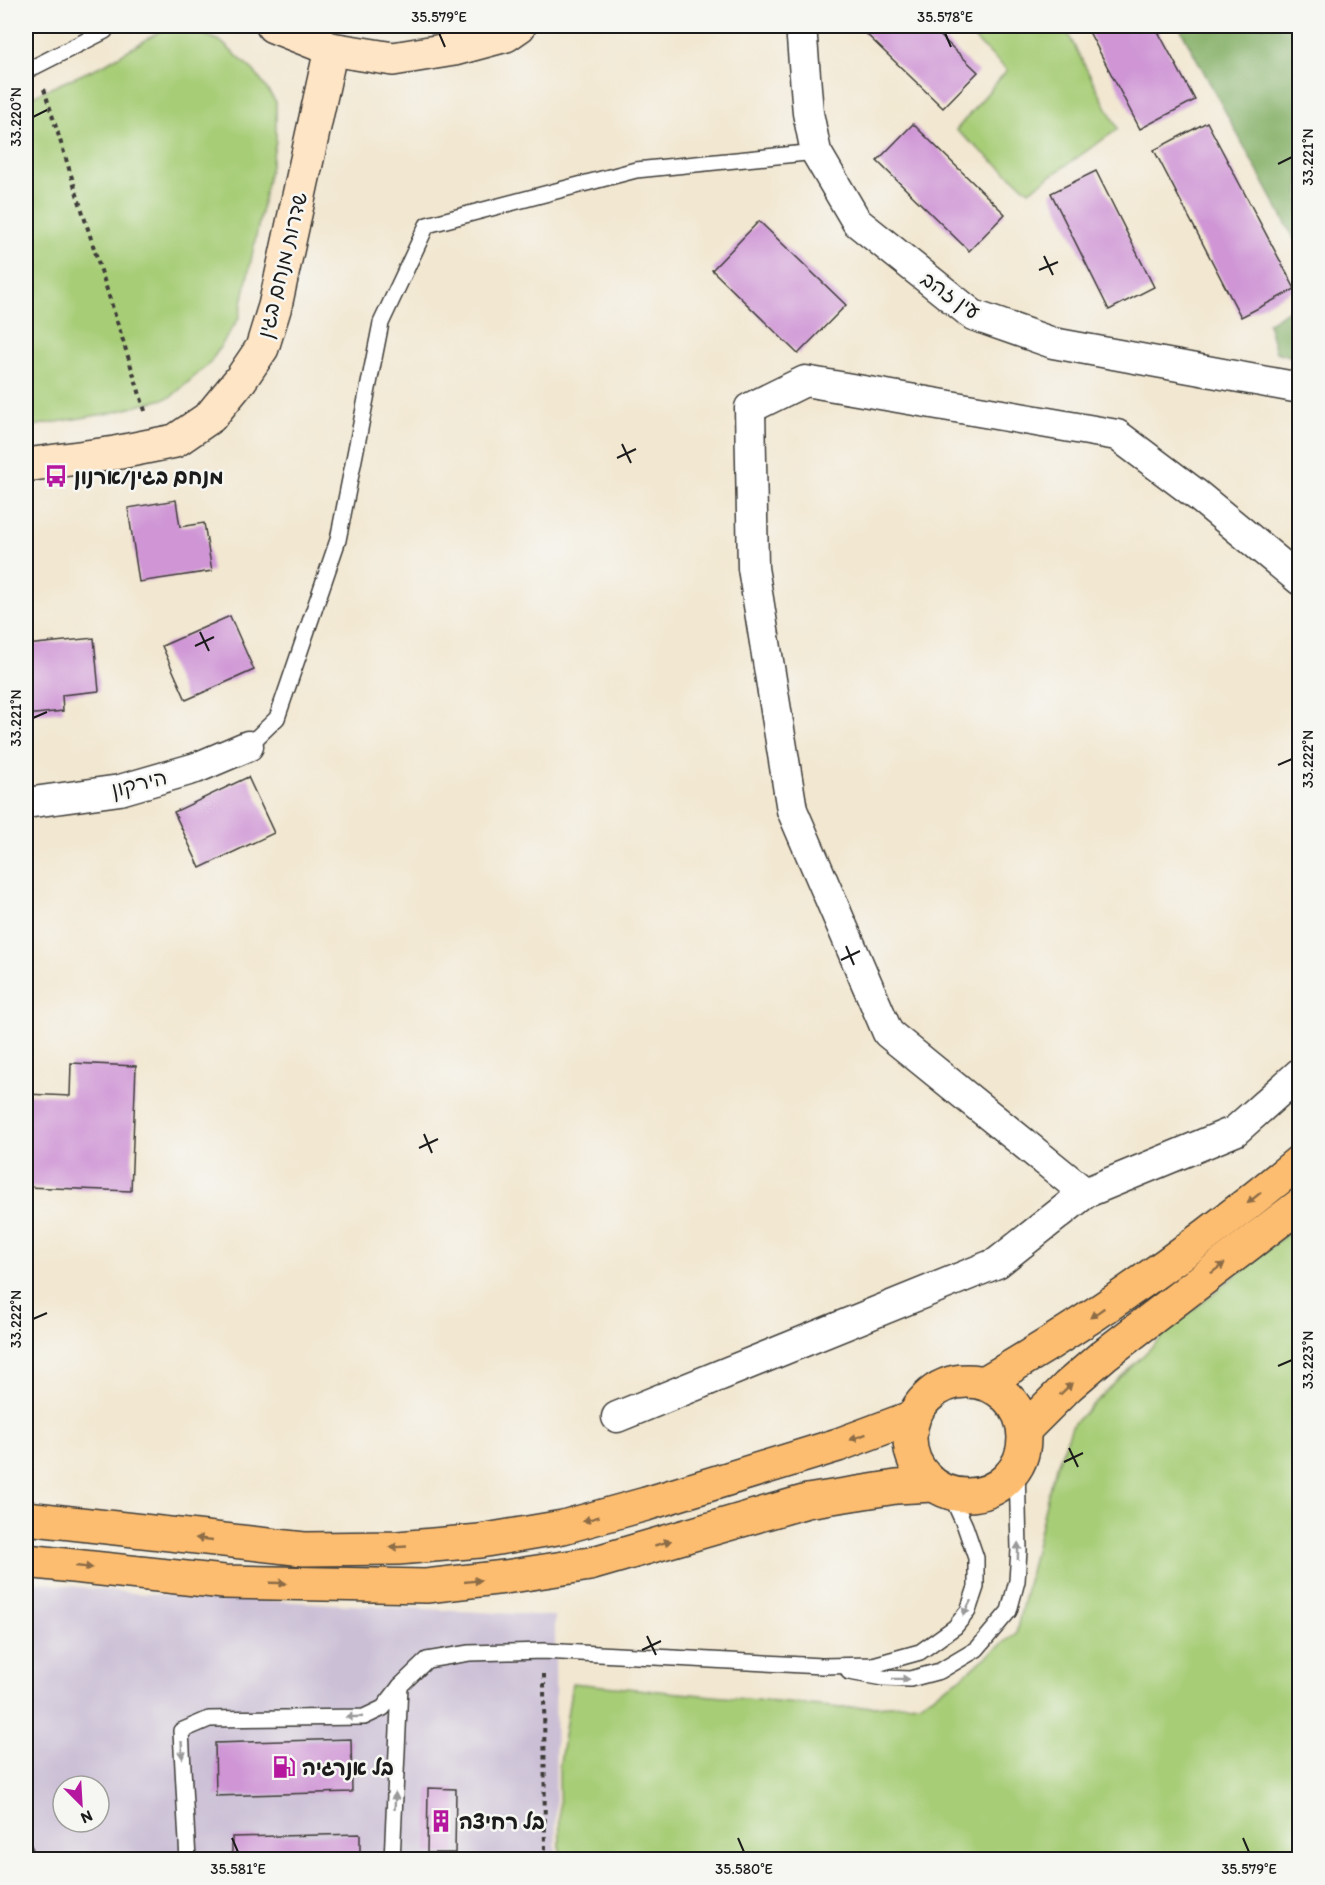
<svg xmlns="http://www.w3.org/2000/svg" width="1325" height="1885" viewBox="0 0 1325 1885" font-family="Itim,'Playpen Sans Hebrew',sans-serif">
	<rect width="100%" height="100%" fill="#f6f6f2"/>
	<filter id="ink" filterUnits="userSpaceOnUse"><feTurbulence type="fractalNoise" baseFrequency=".0167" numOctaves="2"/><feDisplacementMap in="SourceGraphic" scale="12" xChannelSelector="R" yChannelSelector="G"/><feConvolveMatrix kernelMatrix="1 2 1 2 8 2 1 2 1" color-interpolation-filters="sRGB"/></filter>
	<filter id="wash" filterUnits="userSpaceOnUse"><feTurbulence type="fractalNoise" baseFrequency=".008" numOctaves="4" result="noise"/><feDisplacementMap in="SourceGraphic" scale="24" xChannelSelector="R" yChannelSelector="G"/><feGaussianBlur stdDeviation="1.35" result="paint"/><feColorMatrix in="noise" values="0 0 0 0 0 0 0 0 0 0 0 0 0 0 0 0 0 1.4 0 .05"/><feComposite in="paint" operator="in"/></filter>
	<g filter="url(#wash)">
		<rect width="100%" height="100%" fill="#f2e7d0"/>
		<path fill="#cbbfd5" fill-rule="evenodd" d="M26,1581L133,1593L555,1616L556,1859L26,1860ZM63,1786H99V1822H63Z"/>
		<g fill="#a7cd77" stroke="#62744a" stroke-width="1.5">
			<path d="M169,26H183L220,41L254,71L276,102V141L239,318L210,363L171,397L111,413L26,427V281L29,279L26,268V99L105,64Z"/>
			<path d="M961,26H1064L1118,129L1029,191L956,130L1007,70Z"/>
			<path d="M1299,1224V1859L560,1860L559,1769L572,1683L842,1708L920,1703L959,1679L1016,1633L1051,1481L1073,1424L1172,1327Z"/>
		</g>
		<g fill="#85b068" stroke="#506642" stroke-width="1.5">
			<path d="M1179,26H1299V248Z"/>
			<path d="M1299,304V359L1276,352L1268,323Z"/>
		</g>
		<g id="blocks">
			<g fill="#cf95d5">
				<path d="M858,26H930L978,72L943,108Z"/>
				<path d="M1086,26H1155L1195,100L1140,129Z"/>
				<path d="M1207,122L1295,289L1241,317L1154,150Z"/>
				<path d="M913,124L1005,214L969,251L877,161Z"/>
				<path d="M1096,171L1154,287L1109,310L1051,193Z"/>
				<path d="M759,221L846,305L798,354L712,270Z"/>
				<path d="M176,500L180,527L204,523L212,571L139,582L128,508Z"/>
				<path d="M230,616L254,670L186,700L162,646Z"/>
				<path d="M94,638L99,691L62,695L63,711L26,715V645Z"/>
				<path d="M248,777L274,833L200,868L174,812Z"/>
				<path d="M71,1063L136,1066L131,1191L26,1187V1094L70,1096Z"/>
				<path d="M351,1739L352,1792L216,1796L215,1743Z"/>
				<path d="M428,1788L456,1789L455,1853H427Z"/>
				<path d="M360,1834V1860H232V1837Z"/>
				<path d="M26,1835L38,1860H26Z"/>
			</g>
		</g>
	</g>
	<g filter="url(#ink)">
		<use href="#blocks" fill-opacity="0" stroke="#3c3a37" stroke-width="1.5"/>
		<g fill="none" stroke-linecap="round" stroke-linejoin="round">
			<g stroke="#3c3a37" stroke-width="18">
				<g id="lane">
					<path d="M26,71L105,31L103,26"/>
					<path d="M248,746L277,718L338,540L381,323L427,225L636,170L816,152"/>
					<path d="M849,1672L883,1678L910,1679L940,1671L977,1649L1009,1611L1017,1581L1019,1550L1017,1465"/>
					<path d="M188,1860L181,1731L209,1719L364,1717L383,1708L400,1686L427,1660L469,1653L543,1651L822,1666L873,1665L920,1652L955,1627L968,1611L976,1587V1558L965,1526L950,1493"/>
					<path d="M392,1860L400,1686"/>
				</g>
			</g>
			<g stroke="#3c3a37" stroke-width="33">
				<g id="street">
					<path d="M801,26L808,113L816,152L857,222L973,315L1053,343L1300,388"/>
					<path d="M26,803L120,790L196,768L248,746"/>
					<path d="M1085,1193L888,1033L792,810L753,568L750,408L805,381L1117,435L1197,495L1300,580"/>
					<path d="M617,1417L997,1263L1085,1193L1235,1131L1300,1073"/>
				</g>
			</g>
			<g stroke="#3c3a37" stroke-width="36">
				<g id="secondary">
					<path d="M273,26L331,49L393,59L454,49L506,35L519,26"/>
					<path d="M26,465L115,453L175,441L210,417L241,379L262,348L275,306L331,49"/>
				</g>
			</g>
			<g stroke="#3c3a37" stroke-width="36">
				<g id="highway">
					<circle cx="967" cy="1438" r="57"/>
					<path d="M984,1383C1095,1319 1201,1243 1300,1161"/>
					<path d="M1024,1430L1068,1386L1104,1355L1300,1205"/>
					<path d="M26,1518L304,1549L398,1548L480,1541L563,1527L646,1504L838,1445L913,1417"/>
					<path d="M26,1561L224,1582L426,1586L505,1577L590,1564L807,1501L896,1487L933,1485"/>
				</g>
			</g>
			<g stroke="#3c3a37" stroke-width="4" stroke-dasharray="4.5 4.5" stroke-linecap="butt">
				<path d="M44,89L146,414"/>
				<path d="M544,1674L545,1860"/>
			</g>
			<use href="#lane" stroke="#fff" stroke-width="15"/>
			<use href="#street" stroke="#fff" stroke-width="30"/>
			<use href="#secondary" stroke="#fee5c5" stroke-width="33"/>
			<use href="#highway" stroke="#fdbd6f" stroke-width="33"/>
		</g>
		<defs><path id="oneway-solid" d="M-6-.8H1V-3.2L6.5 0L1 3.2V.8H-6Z" transform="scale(1.5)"/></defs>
		<g fill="#8c6c46">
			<use href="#oneway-solid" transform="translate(1254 1198) rotate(141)"/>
			<use href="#oneway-solid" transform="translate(1218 1268) rotate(-37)"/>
			<use href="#oneway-solid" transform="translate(1097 1313) rotate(145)"/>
			<use href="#oneway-solid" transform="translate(1066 1389) rotate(-44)"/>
			<use href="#oneway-solid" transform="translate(858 1437) rotate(160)"/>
			<use href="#oneway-solid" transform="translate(591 1519) rotate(164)"/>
			<use href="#oneway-solid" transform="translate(204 1539) rotate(-174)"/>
			<use href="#oneway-solid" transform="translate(663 1543) rotate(-16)"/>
			<use href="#oneway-solid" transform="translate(398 1547) rotate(177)"/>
			<use href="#oneway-solid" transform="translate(84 1567) rotate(6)"/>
			<use href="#oneway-solid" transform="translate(473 1581) rotate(-6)"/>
			<use href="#oneway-solid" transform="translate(278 1583) rotate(2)"/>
		</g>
		<g fill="#999">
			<use href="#oneway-solid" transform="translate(1018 1551) rotate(-89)"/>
			<use href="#oneway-solid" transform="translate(967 1608) rotate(117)"/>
			<use href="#oneway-solid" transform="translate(901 1679) rotate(1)"/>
			<use href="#oneway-solid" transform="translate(354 1717) rotate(178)"/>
			<use href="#oneway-solid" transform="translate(182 1750) rotate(87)"/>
			<use href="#oneway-solid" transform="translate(395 1801) rotate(-87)"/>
		</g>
	</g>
	<path fill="none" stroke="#1c1c1c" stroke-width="2" d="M439,33L445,47M945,33L951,47M33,117L47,110M1278,164L1292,157M1044,256L1053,275M1039,270L1058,262M622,444L631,463M617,458L636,449M200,632L209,651M195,646L214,637M33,718L47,712M1278,765L1292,759M846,946L854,965M841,960L860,951M424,1134L432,1153M419,1148L438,1139M33,1319L47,1313M1278,1366L1292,1360M1069,1448L1078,1467M1064,1462L1083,1453M647,1636L656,1655M642,1650L661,1641M232,1838L238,1852M738,1838L744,1852M1243,1838L1249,1852"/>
	<defs>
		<g id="bus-bare" transform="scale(1.8)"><path d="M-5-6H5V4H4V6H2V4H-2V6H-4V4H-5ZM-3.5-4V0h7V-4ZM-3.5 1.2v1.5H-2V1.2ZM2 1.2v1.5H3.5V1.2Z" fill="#b5179e" stroke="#f6f6f2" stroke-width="2.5" paint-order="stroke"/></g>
		<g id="fuel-bare" transform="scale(1.8)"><path d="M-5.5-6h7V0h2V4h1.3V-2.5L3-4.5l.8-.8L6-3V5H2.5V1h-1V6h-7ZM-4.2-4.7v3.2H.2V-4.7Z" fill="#b5179e" stroke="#f6f6f2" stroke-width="2.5" paint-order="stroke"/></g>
		<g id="building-bare" transform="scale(1.8)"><path d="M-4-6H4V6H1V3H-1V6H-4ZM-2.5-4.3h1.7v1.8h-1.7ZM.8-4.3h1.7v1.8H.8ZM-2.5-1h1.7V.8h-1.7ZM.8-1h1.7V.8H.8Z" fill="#b5179e" stroke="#f6f6f2" stroke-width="2.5" paint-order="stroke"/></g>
	</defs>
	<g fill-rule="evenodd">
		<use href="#bus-bare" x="56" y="476"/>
		<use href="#fuel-bare" x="284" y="1767"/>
		<use href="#building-bare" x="441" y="1821"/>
	</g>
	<g text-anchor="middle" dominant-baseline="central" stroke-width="5" stroke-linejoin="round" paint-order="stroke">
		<g font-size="21" fill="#1c1c1c" stroke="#f6f6f2">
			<text transform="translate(282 265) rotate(-76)">שדרות מנחם בגין</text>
			<text transform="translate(951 295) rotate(35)">עין זהב</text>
			<text transform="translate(139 783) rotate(-14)">הירקון</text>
		</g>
		<g font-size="21" font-weight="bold" fill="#1c1c1c" stroke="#f6f6f2" text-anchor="start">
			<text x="74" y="476">מנחם בגין/ארנון</text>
			<text x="302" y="1767">בל אנרגיה</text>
			<text x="459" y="1821">בל רחיצה</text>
		</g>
	</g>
	<rect width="1325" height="1885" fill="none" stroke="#f6f6f2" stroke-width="66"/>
	<g transform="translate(81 1804) rotate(156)"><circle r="28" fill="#f6f6f2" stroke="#9f9f9c" stroke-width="1.5"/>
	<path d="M0-4.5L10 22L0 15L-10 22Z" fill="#b5179e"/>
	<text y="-9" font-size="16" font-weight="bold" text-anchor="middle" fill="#1c1c1c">N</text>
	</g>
	<rect x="33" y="33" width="1259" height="1819" fill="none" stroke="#1c1c1c" stroke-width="2"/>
	<g font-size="15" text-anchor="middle" fill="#1c1c1c">
		<text x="439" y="22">35.579°E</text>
		<text x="945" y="22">35.578°E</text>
		<text transform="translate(16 117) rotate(-90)" y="5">33.220°N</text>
		<text transform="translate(1308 157) rotate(-90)" y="5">33.221°N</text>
		<text transform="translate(16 718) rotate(-90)" y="5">33.221°N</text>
		<text transform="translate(1308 759) rotate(-90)" y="5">33.222°N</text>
		<text transform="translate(16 1319) rotate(-90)" y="5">33.222°N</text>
		<text transform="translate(1308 1360) rotate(-90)" y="5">33.223°N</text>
		<text x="238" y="1874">35.581°E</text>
		<text x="744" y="1874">35.580°E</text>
		<text x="1249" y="1874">35.579°E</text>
	</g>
</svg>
